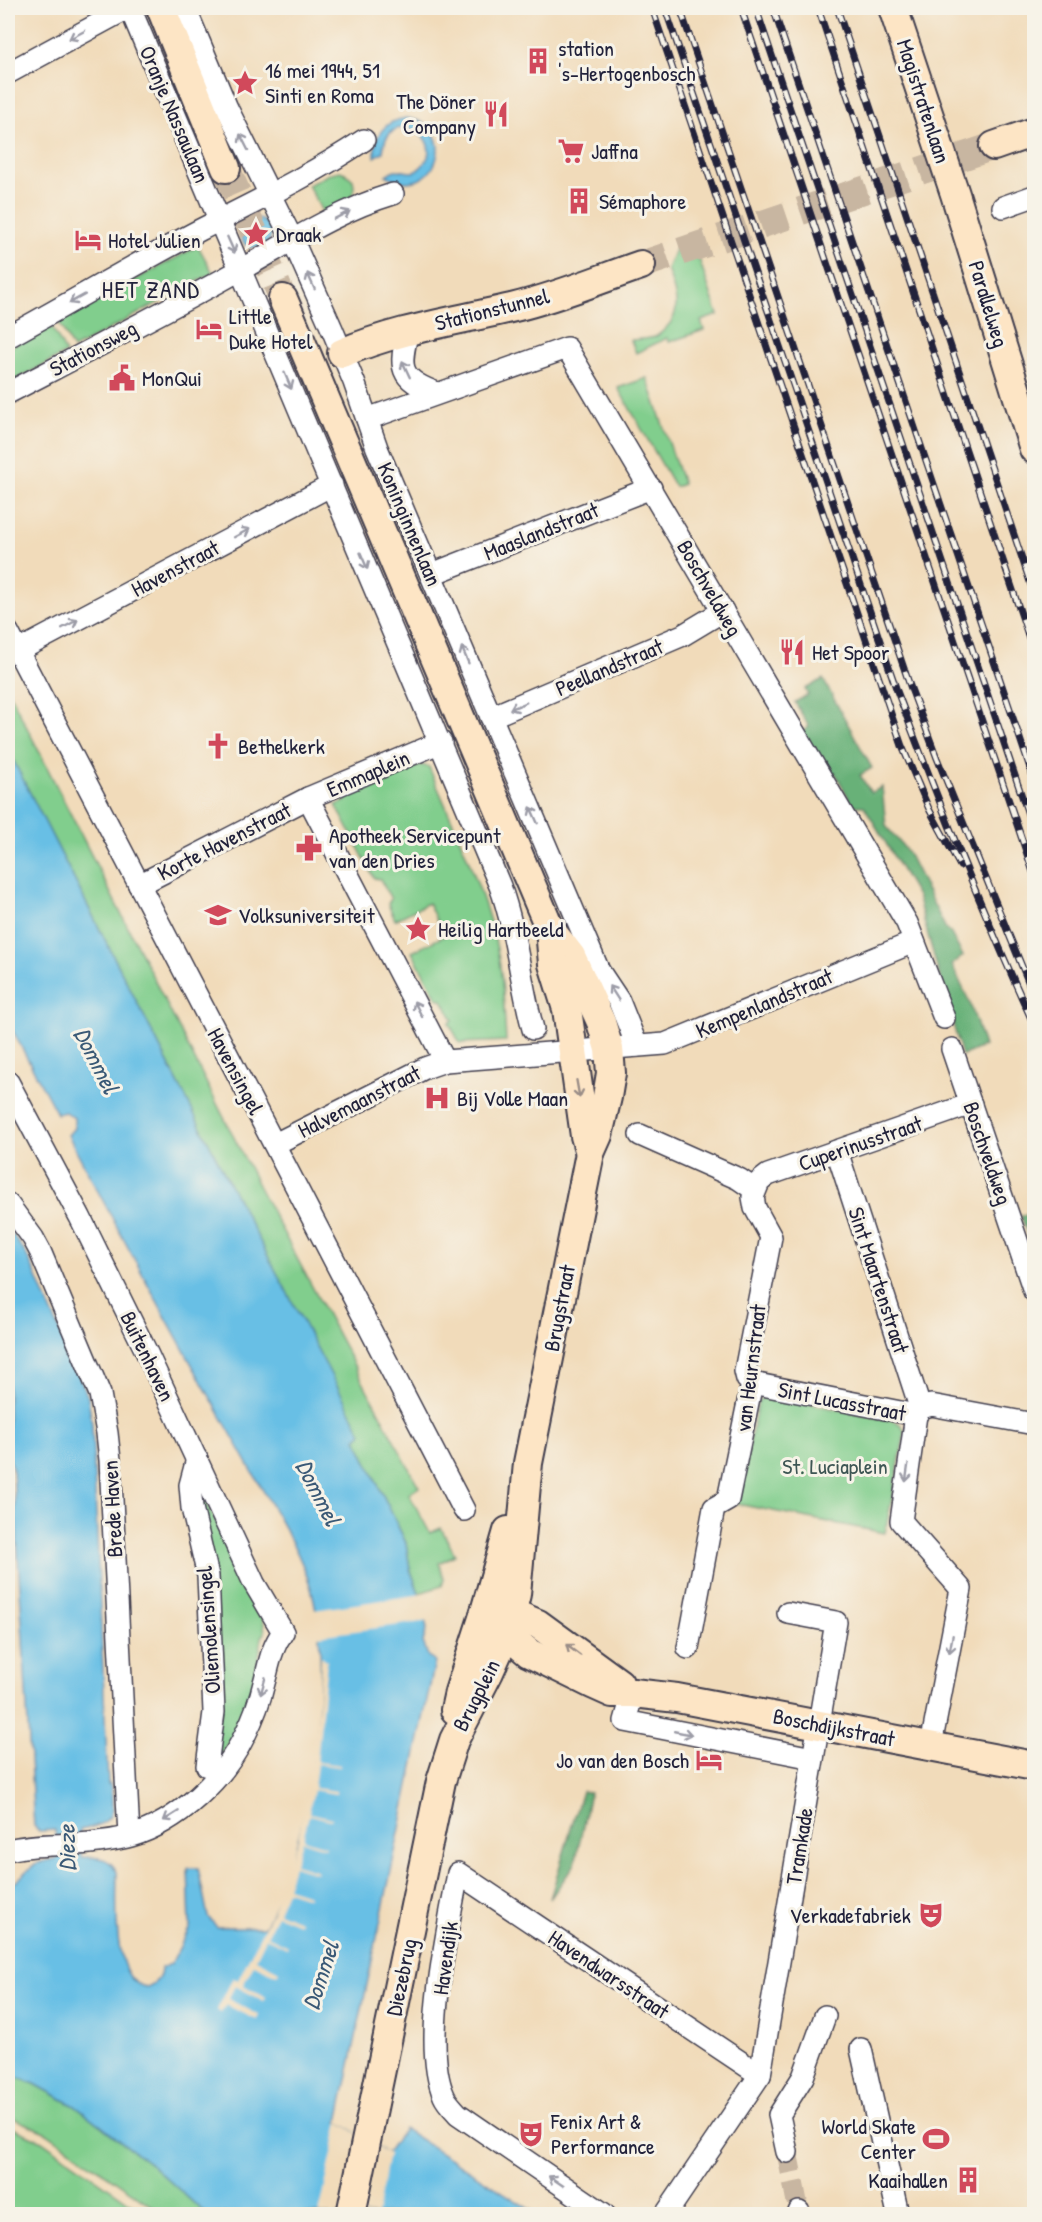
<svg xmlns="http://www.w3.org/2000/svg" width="1042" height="2222" viewBox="0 0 1042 2222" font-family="'Patrick Hand',sans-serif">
	<rect width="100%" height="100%" fill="#f7f3e8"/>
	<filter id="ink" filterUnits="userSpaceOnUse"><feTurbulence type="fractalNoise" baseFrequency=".0167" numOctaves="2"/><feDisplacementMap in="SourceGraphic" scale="12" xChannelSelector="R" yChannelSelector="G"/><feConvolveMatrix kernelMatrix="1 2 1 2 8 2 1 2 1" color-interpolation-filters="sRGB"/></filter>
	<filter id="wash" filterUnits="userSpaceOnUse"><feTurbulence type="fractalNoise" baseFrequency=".008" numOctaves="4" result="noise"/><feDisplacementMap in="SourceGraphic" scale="24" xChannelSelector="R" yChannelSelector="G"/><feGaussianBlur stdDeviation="1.35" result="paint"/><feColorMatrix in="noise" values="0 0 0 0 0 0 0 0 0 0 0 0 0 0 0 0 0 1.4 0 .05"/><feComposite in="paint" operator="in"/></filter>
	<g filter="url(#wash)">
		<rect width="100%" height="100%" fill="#f1dbba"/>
		<g fill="#81ce8d" stroke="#527864" stroke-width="1.5">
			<path d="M340,171L345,173L353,180C359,201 339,207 324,215L308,185L331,173Z"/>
			<path d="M693,241L718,315L701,321L704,330L669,342L667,338L636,353L631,340C638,339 648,339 655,337C659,335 663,331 666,328C684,310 674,290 667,269L676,247Z"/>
			<path d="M198,246L213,273L73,349L58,321Z"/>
			<path d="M51,325L66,353L8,384V348Z"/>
			<path d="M647,378L683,484L675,487L618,388Z"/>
			<path d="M8,690L259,1187L419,1487L409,1494L430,1533L441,1528L455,1555L439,1563L444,1579L442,1586L419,1593L410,1569L406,1543L356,1439L361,1432L238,1200L8,750Z"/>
			<path d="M420,765L429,767C453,824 480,880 495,940C503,973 504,1007 506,1041L460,1043L449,1023L453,1020L442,1000L437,998L412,952L444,936L428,903L395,920L388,904L391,899L380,879L374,878L336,805L346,801L344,796Z"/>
			<path d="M771,1396L895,1421C903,1425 905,1429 904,1438L885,1533L737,1504L758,1402L763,1397Z"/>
			<path d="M198,1486L262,1611L265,1633L262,1637C255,1683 244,1727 214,1764Z"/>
			<path d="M8,2074L35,2084L75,2106L153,2166L206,2214H163L47,2133L8,2116Z"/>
			<path d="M8,2126L42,2141L146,2214H8Z"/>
		</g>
		<g fill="#68b178" stroke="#456a5a" stroke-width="1.5">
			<path d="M823,679L872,768L860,775L871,793L882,787L886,826L907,851L947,931L950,932L963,956L952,965L970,1003L984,1046L962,1056L917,896L864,806H853L835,773L825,778L800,733L809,727L795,702L808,695L805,689Z"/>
			<path d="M1034,1213V1254L1021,1216Z"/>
			<path d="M582,1791L590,1793L575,1864L550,1899Z"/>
		</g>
		<g fill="#68bfe5" stroke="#457090" stroke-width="1.5">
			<path d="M406,118C463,124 436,206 386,175C389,173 391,171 395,170C405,169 411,177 421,167C451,138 386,104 383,152L375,157C373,135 385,121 406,118Z"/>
			<circle cx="256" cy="234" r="15"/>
			<path d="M8,750L238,1200L362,1433L356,1439L406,1543L410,1569L419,1593L427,1628L423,1642L428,1656L435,1662L338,2122L387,2153L404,2129L537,2214H206L153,2166L75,2106L35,2084L8,2074V1889L35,1864L57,1858L55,1830L39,1831L34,1826L13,1472L8,1452V1228L26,1254L35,1273L88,1397L92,1424L108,1784H110C115,1815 114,1824 80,1830L82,1857C98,1858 109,1856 117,1872C117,1898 110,1984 147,1987C156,1983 161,1978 161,1968L171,1964L190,1927L188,1868H198L208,1917L217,1927H264C308,1852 333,1685 314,1600C306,1564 287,1533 269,1501C252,1471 235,1441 218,1411C166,1320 117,1227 68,1135L74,1128V1118L65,1112L57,1114L8,1022Z"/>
		</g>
		<g fill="#f1dbba">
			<path d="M423,1594L429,1621L318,1636L314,1610Z"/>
			<path d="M321,1656L327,1661L317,1762L340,1765V1767L317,1764L314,1788L336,1791V1794L314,1790L309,1813L332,1818L331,1820L309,1815L303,1839L325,1846L324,1848L302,1841L295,1864L318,1871L317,1873L294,1866L287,1888L309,1895V1898L287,1891L278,1912L300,1921L299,1924L277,1915L267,1936L288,1946L287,1948L266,1938L256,1959L279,1971L277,1975L254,1964L243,1985L266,1997L264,2001L235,1986L228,1999L259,2015L257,2020L226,2005L221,2013L217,2010L233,1978L238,1980L272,1912L298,1839L312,1763L319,1705Z"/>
			<path d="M339,2122L389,2154L377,2214H319Z"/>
		</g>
	</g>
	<g filter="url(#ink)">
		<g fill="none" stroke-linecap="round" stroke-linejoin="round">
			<path stroke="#c8b6a1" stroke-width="21" stroke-dasharray="21 10" stroke-linecap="butt" d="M787,2152L799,2212"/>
			<g stroke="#c8b6a1" stroke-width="28" stroke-dasharray="28 14" stroke-linecap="butt">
				<path d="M226,168L283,299"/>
				<path d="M641,265L994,146"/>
			</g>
			<g stroke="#413e4e" stroke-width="24">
				<g id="street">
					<path d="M130,8L500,886C517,933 520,982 533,1029"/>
					<path d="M185,8L227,108L293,241L332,329L354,382L377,448L599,971L619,1001L637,1046"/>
					<path d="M8,73L128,8"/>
					<path d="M1003,207L1034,196"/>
					<path d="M408,331C399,367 398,379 437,393"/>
					<path d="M8,337C72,302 135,264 200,230C255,202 312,175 364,140"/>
					<path d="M8,393C79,356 151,319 222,280C278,250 333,212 393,194"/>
					<path d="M367,419L567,348L907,923L944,1018"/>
					<path d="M432,574L651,488"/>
					<path d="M8,632L464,1510"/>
					<path d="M18,651L332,485"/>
					<path d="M491,717L683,635L723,611"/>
					<path d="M308,798L445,1061"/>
					<path d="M139,885L308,798L441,742"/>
					<path d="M952,1049L1034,1291"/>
					<path d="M8,1082L80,1217L146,1351L254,1583L283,1632C271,1648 269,1665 264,1683C260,1701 253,1719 245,1735C224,1779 178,1822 131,1836C118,1840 103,1841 90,1843C62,1846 35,1843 8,1850"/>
					<path d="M640,1135L739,1179L755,1190"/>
					<path d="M275,1144L425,1068L445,1061L665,1044L914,942"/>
					<path d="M837,1151L918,1401L922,1408"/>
					<path d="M8,1204L33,1238L40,1251L100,1394L107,1433L110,1460L129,1836"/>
					<path d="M752,1383L916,1415L922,1408L931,1405L1034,1424"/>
					<path d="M916,1415L901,1521L961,1589L931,1745"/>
					<path d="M197,1459L190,1485L192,1508L208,1576L214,1712L207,1766"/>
					<path d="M688,1648L714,1508L728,1500L752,1383L747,1379L745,1371L771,1237L755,1208L753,1197L759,1182L768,1175L971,1104"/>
					<path d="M633,1693L625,1721L813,1758"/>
					<path d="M861,2049L898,2214"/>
					<path d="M787,2152L779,2115L803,2077L825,2016"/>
					<path d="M799,2212L800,2214"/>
					<path d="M604,2214L458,2114C453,2108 447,2103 444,2096C421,2044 448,1930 458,1873L760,2075"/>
					<path d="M666,2214L760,2075L836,1622L788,1613"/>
				</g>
			</g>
			<g stroke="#413e4e" stroke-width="32">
				<g id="secondary">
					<path d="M161,8L226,168"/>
					<path d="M893,8L955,194L1034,449"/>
					<path d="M994,146L1034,132"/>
					<path d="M283,299L550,929L571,956L601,1022L609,1049L611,1073L607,1097L598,1135L590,1153L528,1463L516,1594L506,1634L489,1672L454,1740L441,1781L351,2214"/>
					<path d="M342,353C397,329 457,321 515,307C558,297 600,279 641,265"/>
					<path d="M550,929L553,964L567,1009L585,1136L590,1153"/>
					<path d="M492,1614L512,1613L538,1624L619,1683"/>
					<path d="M484,1615L529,1653L592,1684L612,1693H633L677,1698L1034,1766"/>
					<path d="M455,1710L459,1692L484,1615L508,1531"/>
				</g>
			</g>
			<use href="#street" stroke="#fff" stroke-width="21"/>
			<use href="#secondary" stroke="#fde5c5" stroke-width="28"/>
			<g stroke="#22223b" stroke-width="7">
				<g id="rail">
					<path d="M652,8L902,746L929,809L960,866"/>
					<path d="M665,8L897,691C939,803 984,916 1034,1025"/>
					<path d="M680,8L910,686L937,758L1034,996"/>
					<path d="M741,8L1034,875"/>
					<path d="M756,8L1034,832"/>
					<path d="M773,8L1034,780"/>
					<path d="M818,8L1034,653"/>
					<path d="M837,8L1034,594"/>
				</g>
			</g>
			<use href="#rail" stroke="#f7f3e8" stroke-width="4.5" stroke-dasharray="14" stroke-linecap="butt"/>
		</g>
		<defs><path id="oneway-shaft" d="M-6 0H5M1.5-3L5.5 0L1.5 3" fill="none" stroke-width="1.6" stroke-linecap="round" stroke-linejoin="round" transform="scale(1.5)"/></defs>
		<g stroke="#9c9ca7">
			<use href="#oneway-shaft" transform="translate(77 35) rotate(152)"/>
			<use href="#oneway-shaft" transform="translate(244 142) rotate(-117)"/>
			<use href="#oneway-shaft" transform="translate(342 215) rotate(-27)"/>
			<use href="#oneway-shaft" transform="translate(231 245) rotate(66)"/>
			<use href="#oneway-shaft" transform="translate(311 281) rotate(-114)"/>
			<use href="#oneway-shaft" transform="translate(77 299) rotate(151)"/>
			<use href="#oneway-shaft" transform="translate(406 369) rotate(-115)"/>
			<use href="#oneway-shaft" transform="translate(288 381) rotate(67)"/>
			<use href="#oneway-shaft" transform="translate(242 533) rotate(-28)"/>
			<use href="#oneway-shaft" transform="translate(364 561) rotate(67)"/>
			<use href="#oneway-shaft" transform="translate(70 624) rotate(-28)"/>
			<use href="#oneway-shaft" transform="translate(465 655) rotate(-113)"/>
			<use href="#oneway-shaft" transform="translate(518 706) rotate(157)"/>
			<use href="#oneway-shaft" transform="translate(534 815) rotate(-114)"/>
			<use href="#oneway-shaft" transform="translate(614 993) rotate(-123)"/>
			<use href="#oneway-shaft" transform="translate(418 1009) rotate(-117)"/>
			<use href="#oneway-shaft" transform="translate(907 1473) rotate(98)"/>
			<use href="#oneway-shaft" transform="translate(951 1644) rotate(101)"/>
			<use href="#oneway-shaft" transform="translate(263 1686) rotate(106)"/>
			<use href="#oneway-shaft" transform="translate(683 1733) rotate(11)"/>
			<use href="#oneway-shaft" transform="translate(171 1816) rotate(148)"/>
			<use href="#oneway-shaft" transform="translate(556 2181) rotate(-146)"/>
		</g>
		<g stroke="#9a8d87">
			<use href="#oneway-shaft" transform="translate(578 1089) rotate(80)"/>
			<use href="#oneway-shaft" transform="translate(573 1650) rotate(-143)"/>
		</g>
	</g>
	<defs>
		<g id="building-bare" transform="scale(2.07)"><path d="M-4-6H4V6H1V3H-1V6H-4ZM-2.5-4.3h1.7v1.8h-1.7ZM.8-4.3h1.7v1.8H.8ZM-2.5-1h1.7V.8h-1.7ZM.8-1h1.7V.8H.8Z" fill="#d1495b" stroke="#f7f3e8" stroke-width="2.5" paint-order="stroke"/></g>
		<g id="sight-bare" transform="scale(2.07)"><path d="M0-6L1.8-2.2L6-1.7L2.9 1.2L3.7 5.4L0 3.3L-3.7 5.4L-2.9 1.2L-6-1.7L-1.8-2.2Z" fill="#d1495b" stroke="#f7f3e8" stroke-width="2.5" paint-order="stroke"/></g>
		<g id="restaurant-bare" transform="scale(2.07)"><path d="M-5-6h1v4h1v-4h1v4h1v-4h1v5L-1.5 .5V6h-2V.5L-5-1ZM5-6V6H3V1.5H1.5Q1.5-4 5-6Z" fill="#d1495b" stroke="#f7f3e8" stroke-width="2.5" paint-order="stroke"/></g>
		<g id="supermarket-bare" transform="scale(2.07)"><path d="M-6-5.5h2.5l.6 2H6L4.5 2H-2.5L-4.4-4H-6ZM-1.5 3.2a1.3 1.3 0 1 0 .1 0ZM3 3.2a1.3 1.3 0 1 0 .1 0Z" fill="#d1495b" stroke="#f7f3e8" stroke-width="2.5" paint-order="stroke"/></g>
		<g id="hotel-bare" transform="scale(2.07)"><path d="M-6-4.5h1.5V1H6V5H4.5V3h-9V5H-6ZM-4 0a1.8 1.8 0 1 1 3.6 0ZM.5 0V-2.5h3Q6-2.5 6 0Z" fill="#d1495b" stroke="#f7f3e8" stroke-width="2.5" paint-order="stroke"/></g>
		<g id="civic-bare" transform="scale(2.07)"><path d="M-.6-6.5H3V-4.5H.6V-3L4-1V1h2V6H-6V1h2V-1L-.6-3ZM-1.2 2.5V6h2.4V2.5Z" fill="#d1495b" stroke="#f7f3e8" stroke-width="2.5" paint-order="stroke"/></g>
		<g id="church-bare" transform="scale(2.07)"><path d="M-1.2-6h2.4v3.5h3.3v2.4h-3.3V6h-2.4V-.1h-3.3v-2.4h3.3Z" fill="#d1495b" stroke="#f7f3e8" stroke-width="2.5" paint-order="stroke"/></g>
		<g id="pharmacy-bare" transform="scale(2.07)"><path d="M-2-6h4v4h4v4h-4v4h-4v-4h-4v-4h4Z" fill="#d1495b" stroke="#f7f3e8" stroke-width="2.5" paint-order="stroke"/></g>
		<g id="university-bare" transform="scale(2.07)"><path d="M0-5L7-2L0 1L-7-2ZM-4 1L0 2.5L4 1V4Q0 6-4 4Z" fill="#d1495b" stroke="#f7f3e8" stroke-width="2.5" paint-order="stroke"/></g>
		<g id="hospital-bare" transform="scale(2.07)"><path d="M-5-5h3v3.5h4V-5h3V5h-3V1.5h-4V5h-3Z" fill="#d1495b" stroke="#f7f3e8" stroke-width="2.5" paint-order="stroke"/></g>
		<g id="theatre-bare" transform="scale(2.07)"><path d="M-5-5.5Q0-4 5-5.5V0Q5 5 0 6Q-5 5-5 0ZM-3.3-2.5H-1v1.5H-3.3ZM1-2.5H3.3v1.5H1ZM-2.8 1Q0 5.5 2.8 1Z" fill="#d1495b" stroke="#f7f3e8" stroke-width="2.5" paint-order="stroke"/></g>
		<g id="stadium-bare" transform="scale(2.07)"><path d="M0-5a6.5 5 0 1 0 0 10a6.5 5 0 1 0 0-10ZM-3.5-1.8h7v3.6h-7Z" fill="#d1495b" stroke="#f7f3e8" stroke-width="2.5" paint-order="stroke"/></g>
	</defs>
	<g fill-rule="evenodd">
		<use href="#building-bare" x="538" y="61"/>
		<use href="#sight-bare" x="245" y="83"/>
		<use href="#restaurant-bare" x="496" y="114"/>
		<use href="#supermarket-bare" x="571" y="151"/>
		<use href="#building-bare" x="579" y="201"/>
		<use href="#sight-bare" x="256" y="234"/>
		<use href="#hotel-bare" x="88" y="240"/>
		<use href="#hotel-bare" x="209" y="329"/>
		<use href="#civic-bare" x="122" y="378"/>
		<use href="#restaurant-bare" x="792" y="652"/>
		<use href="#church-bare" x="218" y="746"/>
		<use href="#pharmacy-bare" x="309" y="848"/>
		<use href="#university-bare" x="218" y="915"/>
		<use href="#sight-bare" x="418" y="929"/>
		<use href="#hospital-bare" x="437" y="1098"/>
		<use href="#hotel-bare" x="709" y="1760"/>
		<use href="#theatre-bare" x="931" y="1915"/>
		<use href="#theatre-bare" x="531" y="2134"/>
		<use href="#stadium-bare" x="936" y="2139"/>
		<use href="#building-bare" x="968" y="2180"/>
	</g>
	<g text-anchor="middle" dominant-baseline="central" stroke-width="6" stroke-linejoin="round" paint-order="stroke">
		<g font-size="22" fill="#22223b" stroke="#f7f3e8" text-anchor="start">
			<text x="558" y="48">station<tspan x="558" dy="25">'s-Hertogenbosch</tspan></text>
			<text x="265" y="70">16 mei 1944, 51<tspan x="265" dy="25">Sinti en Roma</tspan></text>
			<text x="476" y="101" text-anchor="end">The Döner<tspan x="476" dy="25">Company</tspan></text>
			<text x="591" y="151">Jaffna</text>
			<text x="599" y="201">Sémaphore</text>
			<text x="276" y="234">Draak</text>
			<text x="108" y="240">Hotel Julien</text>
			<text x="229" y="316">Little<tspan x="229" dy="25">Duke Hotel</tspan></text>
			<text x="142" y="378">MonQui</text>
			<text x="812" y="652">Het Spoor</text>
			<text x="238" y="746">Bethelkerk</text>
			<text x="329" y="835">Apotheek Servicepunt<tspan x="329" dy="25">van den Dries</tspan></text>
			<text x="238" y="915">Volksuniversiteit</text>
			<text x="438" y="929">Heilig Hartbeeld</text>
			<text x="457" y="1098">Bij Volle Maan</text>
			<text x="689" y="1760" text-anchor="end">Jo van den Bosch</text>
			<text x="911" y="1915" text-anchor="end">Verkadefabriek</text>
			<text x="551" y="2121">Fenix Art &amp;<tspan x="551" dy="25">Performance</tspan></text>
			<text x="916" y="2126" text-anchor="end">World Skate<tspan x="916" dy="25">Center</tspan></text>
			<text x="948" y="2180" text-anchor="end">Kaaihallen</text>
		</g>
		<g font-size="22" fill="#22223b" stroke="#f7f3e8">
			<text transform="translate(924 101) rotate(72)">Magistratenlaan</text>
			<text transform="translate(175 114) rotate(67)">Oranje Nassaulaan</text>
			<text transform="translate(989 304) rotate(73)">Parallelweg</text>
			<text transform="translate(492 309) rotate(-14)">Stationstunnel</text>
			<text transform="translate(93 348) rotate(-28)">Stationsweg</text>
			<text transform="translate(410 524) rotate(67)">Koninginnenlaan</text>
			<text transform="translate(541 531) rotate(-22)">Maaslandstraat</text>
			<text transform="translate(175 568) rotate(-28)">Havenstraat</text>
			<text transform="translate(710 588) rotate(60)">Boschveldweg</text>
			<text transform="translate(609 667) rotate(-23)">Peellandstraat</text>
			<text transform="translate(368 773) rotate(-23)">Emmaplein</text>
			<text transform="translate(224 841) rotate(-27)">Korte Havenstraat</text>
			<text transform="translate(764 1003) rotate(-23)">Kempenlandstraat</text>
			<text transform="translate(236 1071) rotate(62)">Havensingel</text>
			<text transform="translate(359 1101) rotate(-27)">Halvemaanstraat</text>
			<text transform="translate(860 1143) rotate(-19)">Cuperinusstraat</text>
			<text transform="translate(988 1153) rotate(71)">Boschveldweg</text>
			<text transform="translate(879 1280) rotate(72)">Sint Maartenstraat</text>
			<text transform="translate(559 1308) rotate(-79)">Brugstraat</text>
			<text transform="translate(148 1356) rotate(64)">Buitenhaven</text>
			<text transform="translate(750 1368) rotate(-83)">van Heurnstraat</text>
			<text transform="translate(842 1401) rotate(11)">Sint Lucasstraat</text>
			<text transform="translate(112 1509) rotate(-93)">Brede Haven</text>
			<text transform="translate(208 1630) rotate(-94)">Oliemolensingel</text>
			<text transform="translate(476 1695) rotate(-63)">Brugplein</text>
			<text transform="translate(834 1727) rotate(11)">Boschdijkstraat</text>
			<text transform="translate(799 1846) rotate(-81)">Tramkade</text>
			<text transform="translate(445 1958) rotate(-82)">Havendijk</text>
			<text transform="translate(609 1974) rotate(34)">Havendwarsstraat</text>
			<text transform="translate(401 1977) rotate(-78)">Diezebrug</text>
		</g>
		<g font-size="22" fill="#3e5654" stroke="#f7f3e8">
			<text x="835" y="1466">St. Luciaplein</text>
		</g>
		<g font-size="24" letter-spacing="1.5" fill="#22223b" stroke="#f7f3e8">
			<text x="151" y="289">HET ZAND</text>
		</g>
		<g font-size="24" font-style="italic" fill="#3a5976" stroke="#f7f3e8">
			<text transform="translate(97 1060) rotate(63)">Dommel</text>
			<text transform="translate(319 1492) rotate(63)">Dommel</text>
			<text transform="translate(66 1848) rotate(-91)">Dieze</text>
			<text transform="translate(320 1975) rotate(-72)">Dommel</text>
		</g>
	</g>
	<rect width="1042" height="2222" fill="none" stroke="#f7f3e8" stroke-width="30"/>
</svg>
